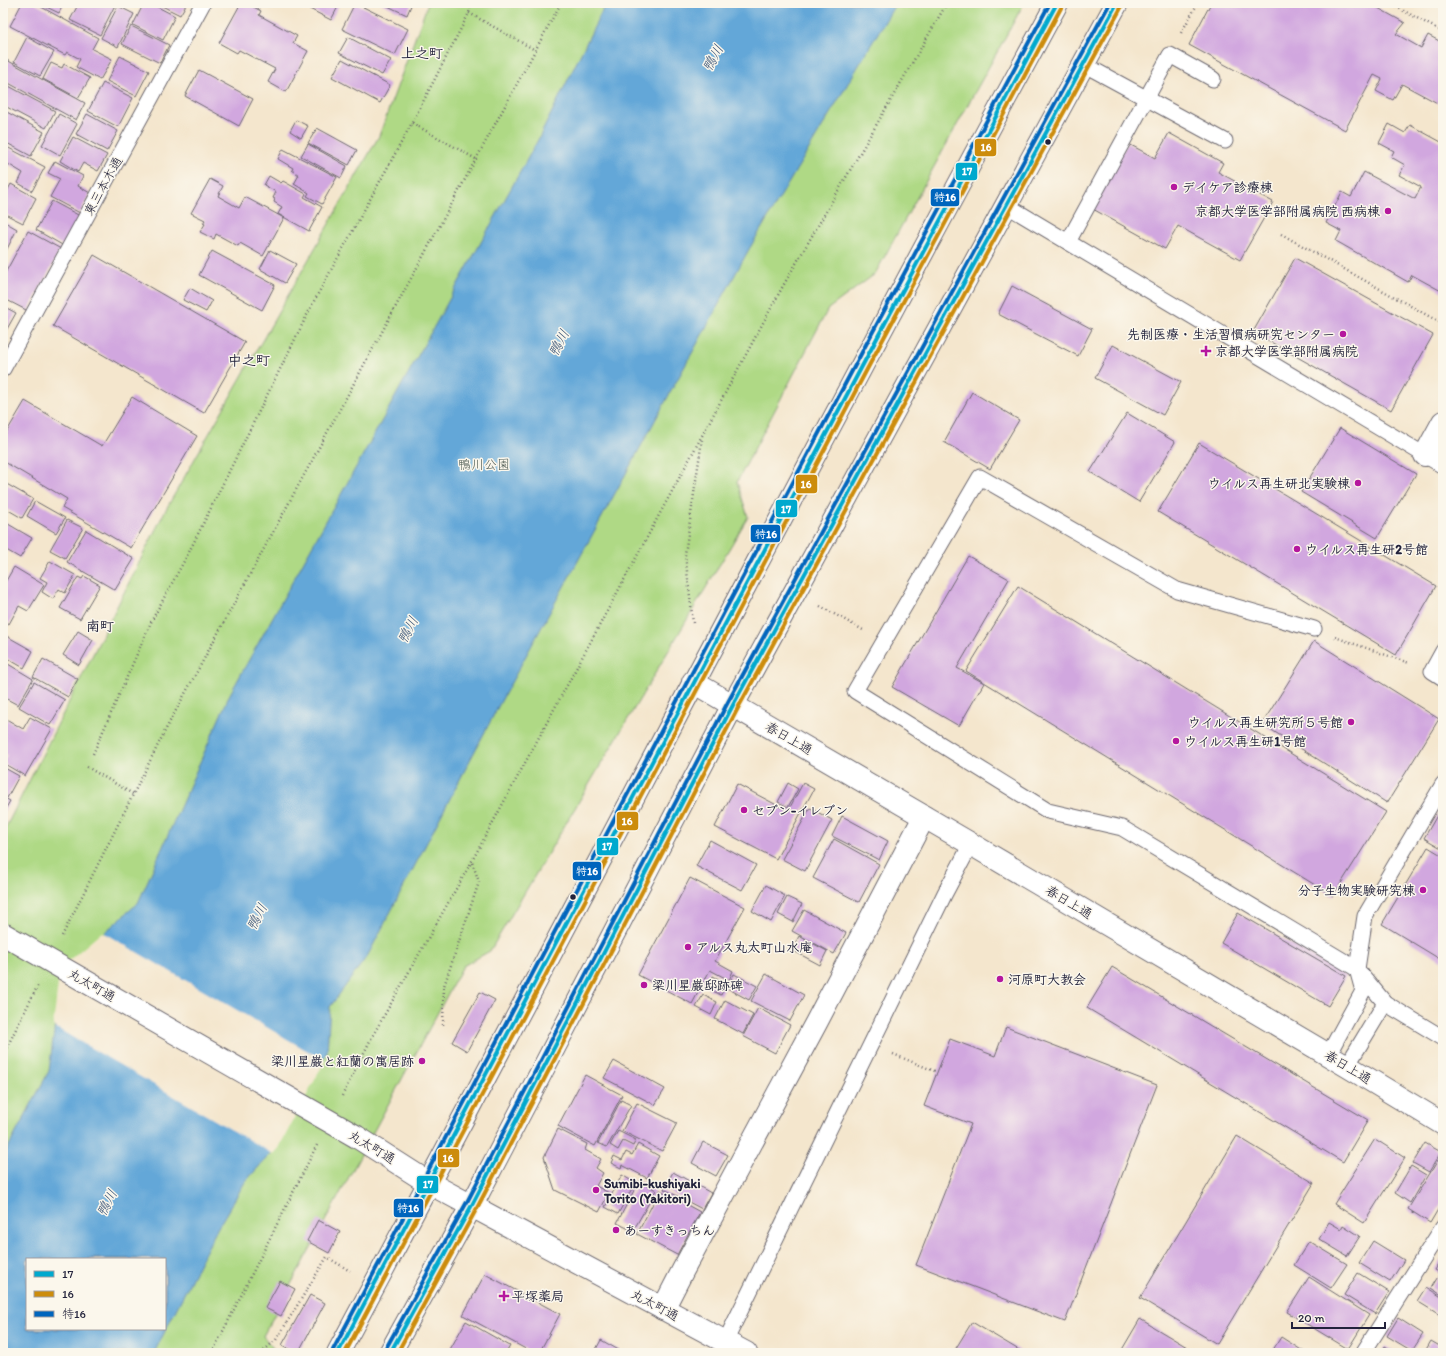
<svg xmlns="http://www.w3.org/2000/svg" width="1446" height="1356" viewBox="0 0 1446 1356" font-family="Itim,'Klee One',sans-serif">
	<rect width="100%" height="100%" fill="#fbf7ec"/>
	<filter id="ink" filterUnits="userSpaceOnUse"><feTurbulence type="fractalNoise" baseFrequency=".025" numOctaves="2"/><feDisplacementMap in="SourceGraphic" scale="8" xChannelSelector="R" yChannelSelector="G"/><feConvolveMatrix kernelMatrix="1 2 1 2 8 2 1 2 1" color-interpolation-filters="sRGB"/></filter>
	<filter id="wash" filterUnits="userSpaceOnUse"><feTurbulence type="fractalNoise" baseFrequency=".012" numOctaves="4" result="noise"/><feDisplacementMap in="SourceGraphic" scale="16" xChannelSelector="R" yChannelSelector="G"/><feGaussianBlur stdDeviation="0.9" result="paint"/><feColorMatrix in="noise" values="0 0 0 0 0 0 0 0 0 0 0 0 0 0 0 0 0 1.4 0 .05"/><feComposite in="paint" operator="in"/></filter>
	<g filter="url(#wash)">
		<rect width="100%" height="100%" fill="#f4e6cd"/>
		<path fill="#afd985" stroke="#687e60" fill-rule="evenodd" d="M428,3H1024L875,274L828,309L737,482L748,517L490,951L463,966L263,1336L277,1353H3V833L165,511L379,136ZM27,1259H165V1329H27Z"/>
		<path fill="#64a7d8" stroke="#43648a" fill-rule="evenodd" d="M606,3H896L748,251L500,703L368,955L330,1007L327,1052L276,1148L245,1182L217,1229L154,1353H3V1157L49,1071L62,970L138,903L230,694L539,138ZM27,1259H165V1329H27Z"/>
		<path fill="#f4e6cd" d="M102,932L325,1061L278,1149L273,1154L53,1026L60,968Z"/>
		<g id="blocks">
			<g fill="#d1a7df">
				<path d="M22,3H34L98,38L92,49L112,59L100,80L76,67L80,59L67,52L65,55L10,26Z"/>
				<path d="M38,3H64L59,13Z"/>
				<path d="M79,3H116L100,35L70,20Z"/>
				<path d="M144,3H150L175,16L163,40L133,25Z"/>
				<path d="M156,3H187L180,15Z"/>
				<path d="M241,3H246L261,11L259,15L297,36L293,43L308,51L286,92L268,82L275,69L239,50L237,53L219,43Z"/>
				<path d="M284,3H294L292,7Z"/>
				<path d="M298,3H340L331,20Z"/>
				<path d="M355,3L408,29L395,55L342,29Z"/>
				<path d="M381,3H412L407,15Z"/>
				<path d="M1211,3H1369L1405,23L1396,34L1421,48L1428,35L1443,43V106L1402,84L1393,100L1376,91L1382,79L1374,75L1345,130L1189,45Z"/>
				<path d="M118,6L134,14L118,47L101,38Z"/>
				<path d="M131,26L169,45L160,63L122,44Z"/>
				<path d="M27,37L54,52L40,76L14,62Z"/>
				<path d="M348,37L391,60L382,75L339,53Z"/>
				<path d="M120,56L149,71L136,96L107,81Z"/>
				<path d="M3,58L85,103L76,120L3,80Z"/>
				<path d="M342,59L390,85L380,103L332,77Z"/>
				<path d="M51,63L62,68L64,64L90,78L78,98L43,79Z"/>
				<path d="M199,70L253,99L239,126L185,96Z"/>
				<path d="M103,83L133,98L118,127L88,111Z"/>
				<path d="M5,84L55,111L46,128L3,105V88Z"/>
				<path d="M3,110L44,132L31,156L3,141Z"/>
				<path d="M59,114L77,124L60,155L42,145Z"/>
				<path d="M87,114L118,131L107,151L76,134Z"/>
				<path d="M296,120L308,126L301,138L290,131Z"/>
				<path d="M1389,124L1405,133L1410,125L1443,143V292L1412,275L1408,282L1336,241L1341,231L1326,223L1342,192L1351,197L1364,172L1415,199L1421,187L1399,175L1405,165L1391,157L1394,151L1379,143Z"/>
				<path d="M317,128L357,150L349,165L308,143Z"/>
				<path d="M1169,133L1223,163L1218,172L1273,202L1240,260L1178,226L1165,249L1091,208L1127,143L1155,158Z"/>
				<path d="M73,137L107,155L98,171L83,163L78,172L60,161Z"/>
				<path d="M308,144L347,166L341,178L301,156Z"/>
				<path d="M3,145L45,167L32,191L18,183L23,173L8,164L3,174Z"/>
				<path d="M283,149L337,177L322,204L307,196L309,193L294,184L299,175L292,170L293,168L278,159Z"/>
				<path d="M55,161L83,176L78,186L90,193L80,213L50,197L60,179L48,173Z"/>
				<path d="M269,176L281,183L283,181L306,194L304,197L322,207L309,231L278,214L282,207L274,202L275,199L273,198L276,192L264,185Z"/>
				<path d="M210,179L223,186L218,196L239,208L245,197L284,218L263,256L240,243L238,246L216,234L214,239L200,232L205,224L203,223L205,220L191,213Z"/>
				<path d="M11,184L36,198L23,223L3,213V199Z"/>
				<path d="M52,201L80,216L64,246L36,230Z"/>
				<path d="M3,221L17,229L6,251L3,249Z"/>
				<path d="M28,231L61,249L28,311L3,298V277Z"/>
				<path d="M270,250L296,264L285,283L260,269Z"/>
				<path d="M212,251L275,285L262,310L199,275Z"/>
				<path d="M94,255L245,342L204,413L53,326Z"/>
				<path d="M1295,258L1433,335L1391,410L1253,332Z"/>
				<path d="M1012,286L1092,329L1078,356L998,314Z"/>
				<path d="M190,288L212,301L206,312L183,300Z"/>
				<path d="M3,306L16,313L3,336Z"/>
				<path d="M1113,345L1181,382L1163,415L1095,378Z"/>
				<path d="M972,392L1019,420L990,469L944,442Z"/>
				<path d="M132,397L197,436L131,548L62,508L67,499L3,461V438L25,401L102,446Z"/>
				<path d="M1127,413L1175,442L1139,502L1090,472Z"/>
				<path d="M1340,428L1416,474L1377,538L1301,492Z"/>
				<path d="M1199,443L1436,586L1396,655L1158,512Z"/>
				<path d="M3,482L33,499L22,518L3,507Z"/>
				<path d="M35,501L65,518L56,533L27,516Z"/>
				<path d="M67,520L83,528L65,558L50,550Z"/>
				<path d="M3,521L32,538L20,558L3,548Z"/>
				<path d="M86,530L134,559L115,590L67,562Z"/>
				<path d="M968,556L1009,579L957,668L984,683L959,726L892,687Z"/>
				<path d="M50,561L75,575L65,593L59,589L53,599L42,592L47,582L40,578Z"/>
				<path d="M14,567L44,585L28,611L19,606L9,624L3,621V586Z"/>
				<path d="M84,576L100,585L80,619L60,608L78,577L82,579Z"/>
				<path d="M1018,586L1386,812L1333,896L966,671Z"/>
				<path d="M78,631L93,640L79,665L63,655Z"/>
				<path d="M3,634L33,651L24,668L3,656Z"/>
				<path d="M1314,641L1439,719L1387,803L1262,724Z"/>
				<path d="M43,659L78,679L68,697L33,677Z"/>
				<path d="M8,664L33,679L18,705L3,697V672Z"/>
				<path d="M34,682L65,700L50,725L19,707Z"/>
				<path d="M3,717L23,729L30,717L52,729L25,776L3,763L7,755L3,753Z"/>
				<path d="M3,767L19,776L7,798L3,795Z"/>
				<path d="M788,783L798,789L788,807L778,802Z"/>
				<path d="M803,783L814,789L776,859L715,827L737,784L788,811Z"/>
				<path d="M3,797L10,801L3,813Z"/>
				<path d="M1443,805V849L1424,838Z"/>
				<path d="M810,808L832,820L805,871L782,859Z"/>
				<path d="M842,816L888,841L879,860L832,836Z"/>
				<path d="M834,839L879,864L859,902L813,878Z"/>
				<path d="M710,840L756,865L742,890L696,866Z"/>
				<path d="M1428,847L1443,856V961L1382,924Z"/>
				<path d="M690,878L745,907L715,961L733,971L729,980L710,970L692,1004L638,975Z"/>
				<path d="M766,885L785,896L771,922L752,911Z"/>
				<path d="M787,897L802,904L793,922L778,914Z"/>
				<path d="M804,910L846,933L834,954L792,931Z"/>
				<path d="M1238,913L1346,976L1328,1006L1221,943Z"/>
				<path d="M799,936L827,951L820,965L792,950Z"/>
				<path d="M1112,967L1368,1120L1343,1162L1087,1008Z"/>
				<path d="M734,974L757,986L749,1000L727,988Z"/>
				<path d="M766,974L804,995L790,1021L751,1001Z"/>
				<path d="M713,976L726,983L721,995L707,988Z"/>
				<path d="M480,992L495,1000L467,1051L452,1042Z"/>
				<path d="M703,995L717,1002L711,1015L696,1007Z"/>
				<path d="M725,1000L753,1015L743,1034L715,1019Z"/>
				<path d="M758,1008L790,1025L775,1053L743,1036Z"/>
				<path d="M1006,1027L1157,1085L1065,1322L916,1265L971,1124L924,1106L950,1039L995,1056Z"/>
				<path d="M614,1061L665,1089L655,1105L604,1078Z"/>
				<path d="M585,1075L622,1095L595,1146L558,1126Z"/>
				<path d="M621,1100L631,1105L607,1147L598,1143Z"/>
				<path d="M637,1103L677,1123L662,1151L622,1131Z"/>
				<path d="M558,1129L587,1144L585,1150L601,1159L596,1168L603,1173L596,1186L609,1193L599,1212L555,1190L544,1157Z"/>
				<path d="M618,1131L636,1140L633,1146L623,1141L618,1150L610,1145Z"/>
				<path d="M1237,1136L1314,1183L1217,1344L1140,1298Z"/>
				<path d="M1375,1139L1405,1158L1364,1223L1334,1204Z"/>
				<path d="M703,1142L728,1155L716,1176L692,1163Z"/>
				<path d="M1425,1143L1441,1152L1429,1172L1413,1163Z"/>
				<path d="M638,1144L659,1156L647,1178L622,1165L621,1168L611,1163L614,1156L622,1160L626,1152L632,1155Z"/>
				<path d="M1443,1152V1201L1430,1223L1408,1209Z"/>
				<path d="M1411,1166L1426,1175L1410,1203L1395,1193Z"/>
				<path d="M673,1172L711,1193L702,1209L664,1189Z"/>
				<path d="M622,1175L635,1183L618,1214L605,1207Z"/>
				<path d="M639,1181L656,1190L633,1231L617,1223Z"/>
				<path d="M660,1190L700,1212L677,1255L637,1234Z"/>
				<path d="M318,1220L340,1232L329,1253L307,1241Z"/>
				<path d="M1329,1222L1341,1229L1343,1225L1360,1236L1347,1256L1319,1239Z"/>
				<path d="M1309,1241L1347,1264L1331,1288L1294,1265Z"/>
				<path d="M1373,1241L1404,1260L1390,1282L1359,1263Z"/>
				<path d="M1443,1256V1275L1434,1270Z"/>
				<path d="M1358,1273L1389,1292L1375,1314L1344,1295Z"/>
				<path d="M485,1274L560,1314L539,1353H533L463,1315Z"/>
				<path d="M1439,1275L1443,1277V1296L1431,1288Z"/>
				<path d="M1309,1277L1369,1315L1348,1349L1287,1312Z"/>
				<path d="M280,1281L295,1289L281,1316L265,1308Z"/>
				<path d="M1426,1287L1443,1298V1317L1417,1301Z"/>
				<path d="M310,1295L325,1303L298,1353H296L282,1345Z"/>
				<path d="M1398,1318L1423,1334L1412,1351L1387,1336Z"/>
				<path d="M1140,1319L1197,1353H1120Z"/>
				<path d="M466,1321L510,1346L506,1353H448Z"/>
				<path d="M972,1322L1024,1353H953Z"/>
				<path d="M1281,1337L1306,1353H1271Z"/>
				<path d="M601,1340L624,1353H594Z"/>
				<path d="M1431,1341L1443,1348V1353H1424Z"/>
				<path d="M1385,1346L1396,1353H1381Z"/>
			</g>
		</g>
	</g>
	<g filter="url(#ink)">
		<use href="#blocks" fill-opacity="0" stroke="#6c676e" stroke-width="1"/>
		<g fill="none" stroke-linecap="round" stroke-linejoin="round">
			<g stroke="#6c676e" stroke-width="17">
				<g id="service">
					<path d="M1083,64L1225,141"/>
					<path d="M1006,205L1443,466"/>
					<path d="M1068,242L1170,55L1213,79"/>
					<path d="M3,369L203,3"/>
					<path d="M1314,629L1177,590L980,477L855,691L1048,811L1122,828L1357,969L1365,916L1443,784"/>
					<path d="M1443,651L1432,671L1443,678"/>
					<path d="M1361,974L1385,1003"/>
					<path d="M1328,1055L1363,991L1357,969"/>
					<path d="M1347,1066L1385,1003L1443,1038"/>
					<path d="M725,1342L945,893L971,844"/>
					<path d="M1363,1353L1443,1227"/>
				</g>
			</g>
			<g stroke="#6c676e" stroke-width="24">
				<path id="pedestrian" d="M1425,455L1443,422"/>
			</g>
			<g stroke="#6c676e" stroke-width="24">
				<path id="minor" d="M663,1309L683,1270L816,1023L924,817"/>
			</g>
			<g stroke="#6c676e" stroke-width="24">
				<g id="tertiary">
					<path d="M693,682L971,844L1347,1066L1443,1124"/>
					<path d="M338,1353C579,904 813,451 1057,3"/>
					<path d="M390,1353L472,1205L733,705L1117,3"/>
				</g>
			</g>
			<g stroke="#6c676e" stroke-width="24">
				<path id="primary" d="M357,1137L429,1183L746,1353"/>
			</g>
			<g stroke="#6c676e" stroke-width="2.5" stroke-dasharray="1 3" stroke-linecap="butt">
				<path d="M1389,3L1443,32"/>
				<path d="M469,13L535,50"/>
				<path d="M1181,33L1198,3"/>
				<path d="M412,123L476,159"/>
				<path d="M1281,234L1443,324"/>
				<path d="M820,606L863,630"/>
				<path d="M693,623L685,554L702,440"/>
				<path d="M1335,637L1409,663"/>
				<path d="M93,754L152,620L189,552L313,303L412,123L469,13L471,3"/>
				<path d="M87,767L133,794"/>
				<path d="M62,936L168,725L561,3"/>
				<path d="M443,1025L444,986L479,882L472,862"/>
				<path d="M893,1054L937,1072"/>
				<path d="M3,1055L38,985"/>
				<path d="M342,1096L373,1035L472,861L783,286L947,3"/>
				<path d="M212,1353L317,1145"/>
				<path d="M261,1353L276,1340L327,1257L350,1271"/>
			</g>
			<use href="#service" stroke="#fff" stroke-width="15"/>
			<use href="#pedestrian" stroke="#fff" stroke-width="22"/>
			<use href="#minor" stroke="#fff" stroke-width="22"/>
			<use href="#tertiary" stroke="#fff" stroke-width="22"/>
			<use href="#primary" stroke="#fff" stroke-width="22"/>
			<g stroke="#6c676e" stroke-width="24" stroke-linecap="butt">
				<path id="primary-bridge" d="M3,934L357,1137"/>
			</g>
			<use href="#primary-bridge" stroke="#fff" stroke-width="22"/>
			<g stroke="#fbf7ec" stroke-width="7">
				<g id="bus-1">
					<path d="M338,1353L876,340L1057,3"/>
					<path d="M390,1353L472,1205L733,705L1117,3"/>
				</g>
			</g>
			<g stroke="#fbf7ec" stroke-width="7">
				<g id="bus-2">
					<path d="M345,1353L881,343L1062,6"/>
					<path d="M397,1353L477,1208L738,708L1122,6"/>
				</g>
			</g>
			<g stroke="#fbf7ec" stroke-width="7">
				<g id="bus-3">
					<path d="M333,1350L870,337L1050,3"/>
					<path d="M385,1350L467,1202L728,702L1110,3"/>
				</g>
			</g>
			<use href="#bus-1" stroke="#00a9ce" stroke-width="4"/>
			<use href="#bus-2" stroke="#cc8c0c" stroke-width="4"/>
			<use href="#bus-3" stroke="#0065bd" stroke-width="4"/>
		</g>
	</g>
	<g fill="#22223b" stroke="#fbf7ec" stroke-width="1.5">
		<circle cx="1048" cy="142" r="3.5"/>
		<circle cx="573" cy="897" r="3.5"/>
	</g>
	<g fill="#b5179e" stroke="#fbf7ec" stroke-width="1.5">
		<circle cx="1174" cy="187" r="4"/>
		<circle cx="1388" cy="211" r="4"/>
		<circle cx="1343" cy="334" r="4"/>
		<path d="M1204 345h4v4h4v4h-4v4h-4v-4h-4v-4h4z"/>
		<circle cx="1358" cy="483" r="4"/>
		<circle cx="1297" cy="549" r="4"/>
		<circle cx="1351" cy="722" r="4"/>
		<circle cx="1176" cy="741" r="4"/>
		<circle cx="744" cy="810" r="4"/>
		<circle cx="1423" cy="890" r="4"/>
		<circle cx="688" cy="947" r="4"/>
		<circle cx="1000" cy="979" r="4"/>
		<circle cx="644" cy="985" r="4"/>
		<circle cx="422" cy="1061" r="4"/>
		<circle cx="596" cy="1190" r="4"/>
		<circle cx="616" cy="1230" r="4"/>
		<path d="M502 1290h4v4h4v4h-4v4h-4v-4h-4v-4h4z"/>
	</g>
	<g text-anchor="middle" dominant-baseline="central" stroke-width="3" stroke-linejoin="round" paint-order="stroke">
		<g font-size="13" fill="#22223b" stroke="#fbf7ec">
			<text transform="translate(103 186) rotate(-61)">東三本木通</text>
			<text transform="translate(789 738) rotate(30)">春日上通</text>
			<text transform="translate(1069 902) rotate(31)">春日上通</text>
			<text transform="translate(92 985) rotate(30)">丸太町通</text>
			<text transform="translate(1348 1067) rotate(31)">春日上通</text>
			<text transform="translate(372 1147) rotate(31)">丸太町通</text>
			<text transform="translate(655 1305) rotate(28)">丸太町通</text>
		</g>
		<g font-size="13" font-weight="bold" fill="#22223b" stroke="#fbf7ec" text-anchor="start">
			<text x="1182" y="187">デイケア診療棟</text>
			<text x="1380" y="211" text-anchor="end">京都大学医学部附属病院 西病棟</text>
			<text x="1335" y="334" text-anchor="end">先制医療・生活習慣病研究センター</text>
			<text x="1215" y="351">京都大学医学部附属病院</text>
			<text x="1350" y="483" text-anchor="end">ウイルス再生研北実験棟</text>
			<text x="1305" y="549">ウイルス再生研2号館</text>
			<text x="1343" y="722" text-anchor="end">ウイルス再生研究所５号館</text>
			<text x="1184" y="741">ウイルス再生研1号館</text>
			<text x="752" y="810">セブン-イレブン</text>
			<text x="1415" y="890" text-anchor="end">分子生物実験研究棟</text>
			<text x="696" y="947">アルス丸太町山水庵</text>
			<text x="1008" y="979">河原町大教会</text>
			<text x="652" y="985">梁川星巌邸跡碑</text>
			<text x="414" y="1061" text-anchor="end">梁川星巌と紅蘭の寓居跡</text>
			<text x="604" y="1183">Sumibi-kushiyaki<tspan x="604" dy="15">Torito (Yakitori)</tspan></text>
			<text x="624" y="1230">あーすきっちん</text>
			<text x="512" y="1296">平塚薬局</text>
		</g>
		<g font-size="13" fill="#4c5951" stroke="#fbf7ec">
			<text x="484" y="464">鴨川公園</text>
		</g>
		<g font-size="14" font-weight="bold" fill="#22223b" stroke="#fbf7ec">
			<text x="422" y="53">上之町</text>
			<text x="249" y="360">中之町</text>
			<text x="100" y="626">南町</text>
		</g>
		<g font-size="14" font-style="italic" fill="#3c577a" stroke="#fbf7ec">
			<text transform="translate(713 58) rotate(-61)">鴨川</text>
			<text transform="translate(559 343) rotate(-62)">鴨川</text>
			<text transform="translate(408 630) rotate(-62)">鴨川</text>
			<text transform="translate(257 917) rotate(-62)">鴨川</text>
			<text transform="translate(107 1203) rotate(-62)">鴨川</text>
		</g>
	</g>
	<g stroke="#fbf7ec" stroke-width="1.5">
		<rect x="974" y="138" width="23" height="19" rx="4" fill="#cc8c0c"/>
		<rect x="955" y="162" width="23" height="19" rx="4" fill="#00a9ce"/>
		<rect x="930" y="188" width="30" height="19" rx="4" fill="#0065bd"/>
		<rect x="795" y="474" width="23" height="20" rx="4" fill="#cc8c0c"/>
		<rect x="775" y="499" width="23" height="19" rx="4" fill="#00a9ce"/>
		<rect x="750" y="524" width="31" height="19" rx="4" fill="#0065bd"/>
		<rect x="616" y="811" width="23" height="20" rx="4" fill="#cc8c0c"/>
		<rect x="596" y="837" width="23" height="19" rx="4" fill="#00a9ce"/>
		<rect x="572" y="861" width="30" height="20" rx="4" fill="#0065bd"/>
		<rect x="437" y="1148" width="23" height="20" rx="4" fill="#cc8c0c"/>
		<rect x="416" y="1175" width="23" height="19" rx="4" fill="#00a9ce"/>
		<rect x="393" y="1198" width="31" height="20" rx="4" fill="#0065bd"/>
	</g>
	<g font-size="11" text-anchor="middle" font-weight="bold" fill="#fff">
		<text x="986" y="151">16</text>
		<text x="967" y="175">17</text>
		<text x="945" y="201">特16</text>
		<text x="806" y="488">16</text>
		<text x="786" y="513">17</text>
		<text x="766" y="538">特16</text>
		<text x="627" y="825">16</text>
		<text x="607" y="850">17</text>
		<text x="587" y="875">特16</text>
		<text x="448" y="1162">16</text>
		<text x="428" y="1188">17</text>
		<text x="408" y="1212">特16</text>
	</g>
	<rect width="1446" height="1356" fill="none" stroke="#fbf7ec" stroke-width="16"/>
	<rect x="26" y="1258" width="140" height="72" fill="#fbf7ec" stroke="#a4a2a5"/>
	<rect x="34" y="1271" width="20" height="6" fill="#00a9ce" stroke="#a4a2a5"/>
	<text x="62" y="1278" font-size="12" fill="#22223b">17</text>
	<rect x="34" y="1291" width="20" height="6" fill="#cc8c0c" stroke="#a4a2a5"/>
	<text x="62" y="1298" font-size="12" fill="#22223b">16</text>
	<rect x="34" y="1311" width="20" height="6" fill="#0065bd" stroke="#a4a2a5"/>
	<text x="62" y="1318" font-size="12" fill="#22223b">特16</text>
	<path d="M1292 1322v6h93v-6" fill="none" stroke="#22223b" stroke-width="2"/>
	<text x="1298" y="1322" font-size="12" fill="#22223b" stroke="#fbf7ec" stroke-width="3" paint-order="stroke">20 m</text>
</svg>
